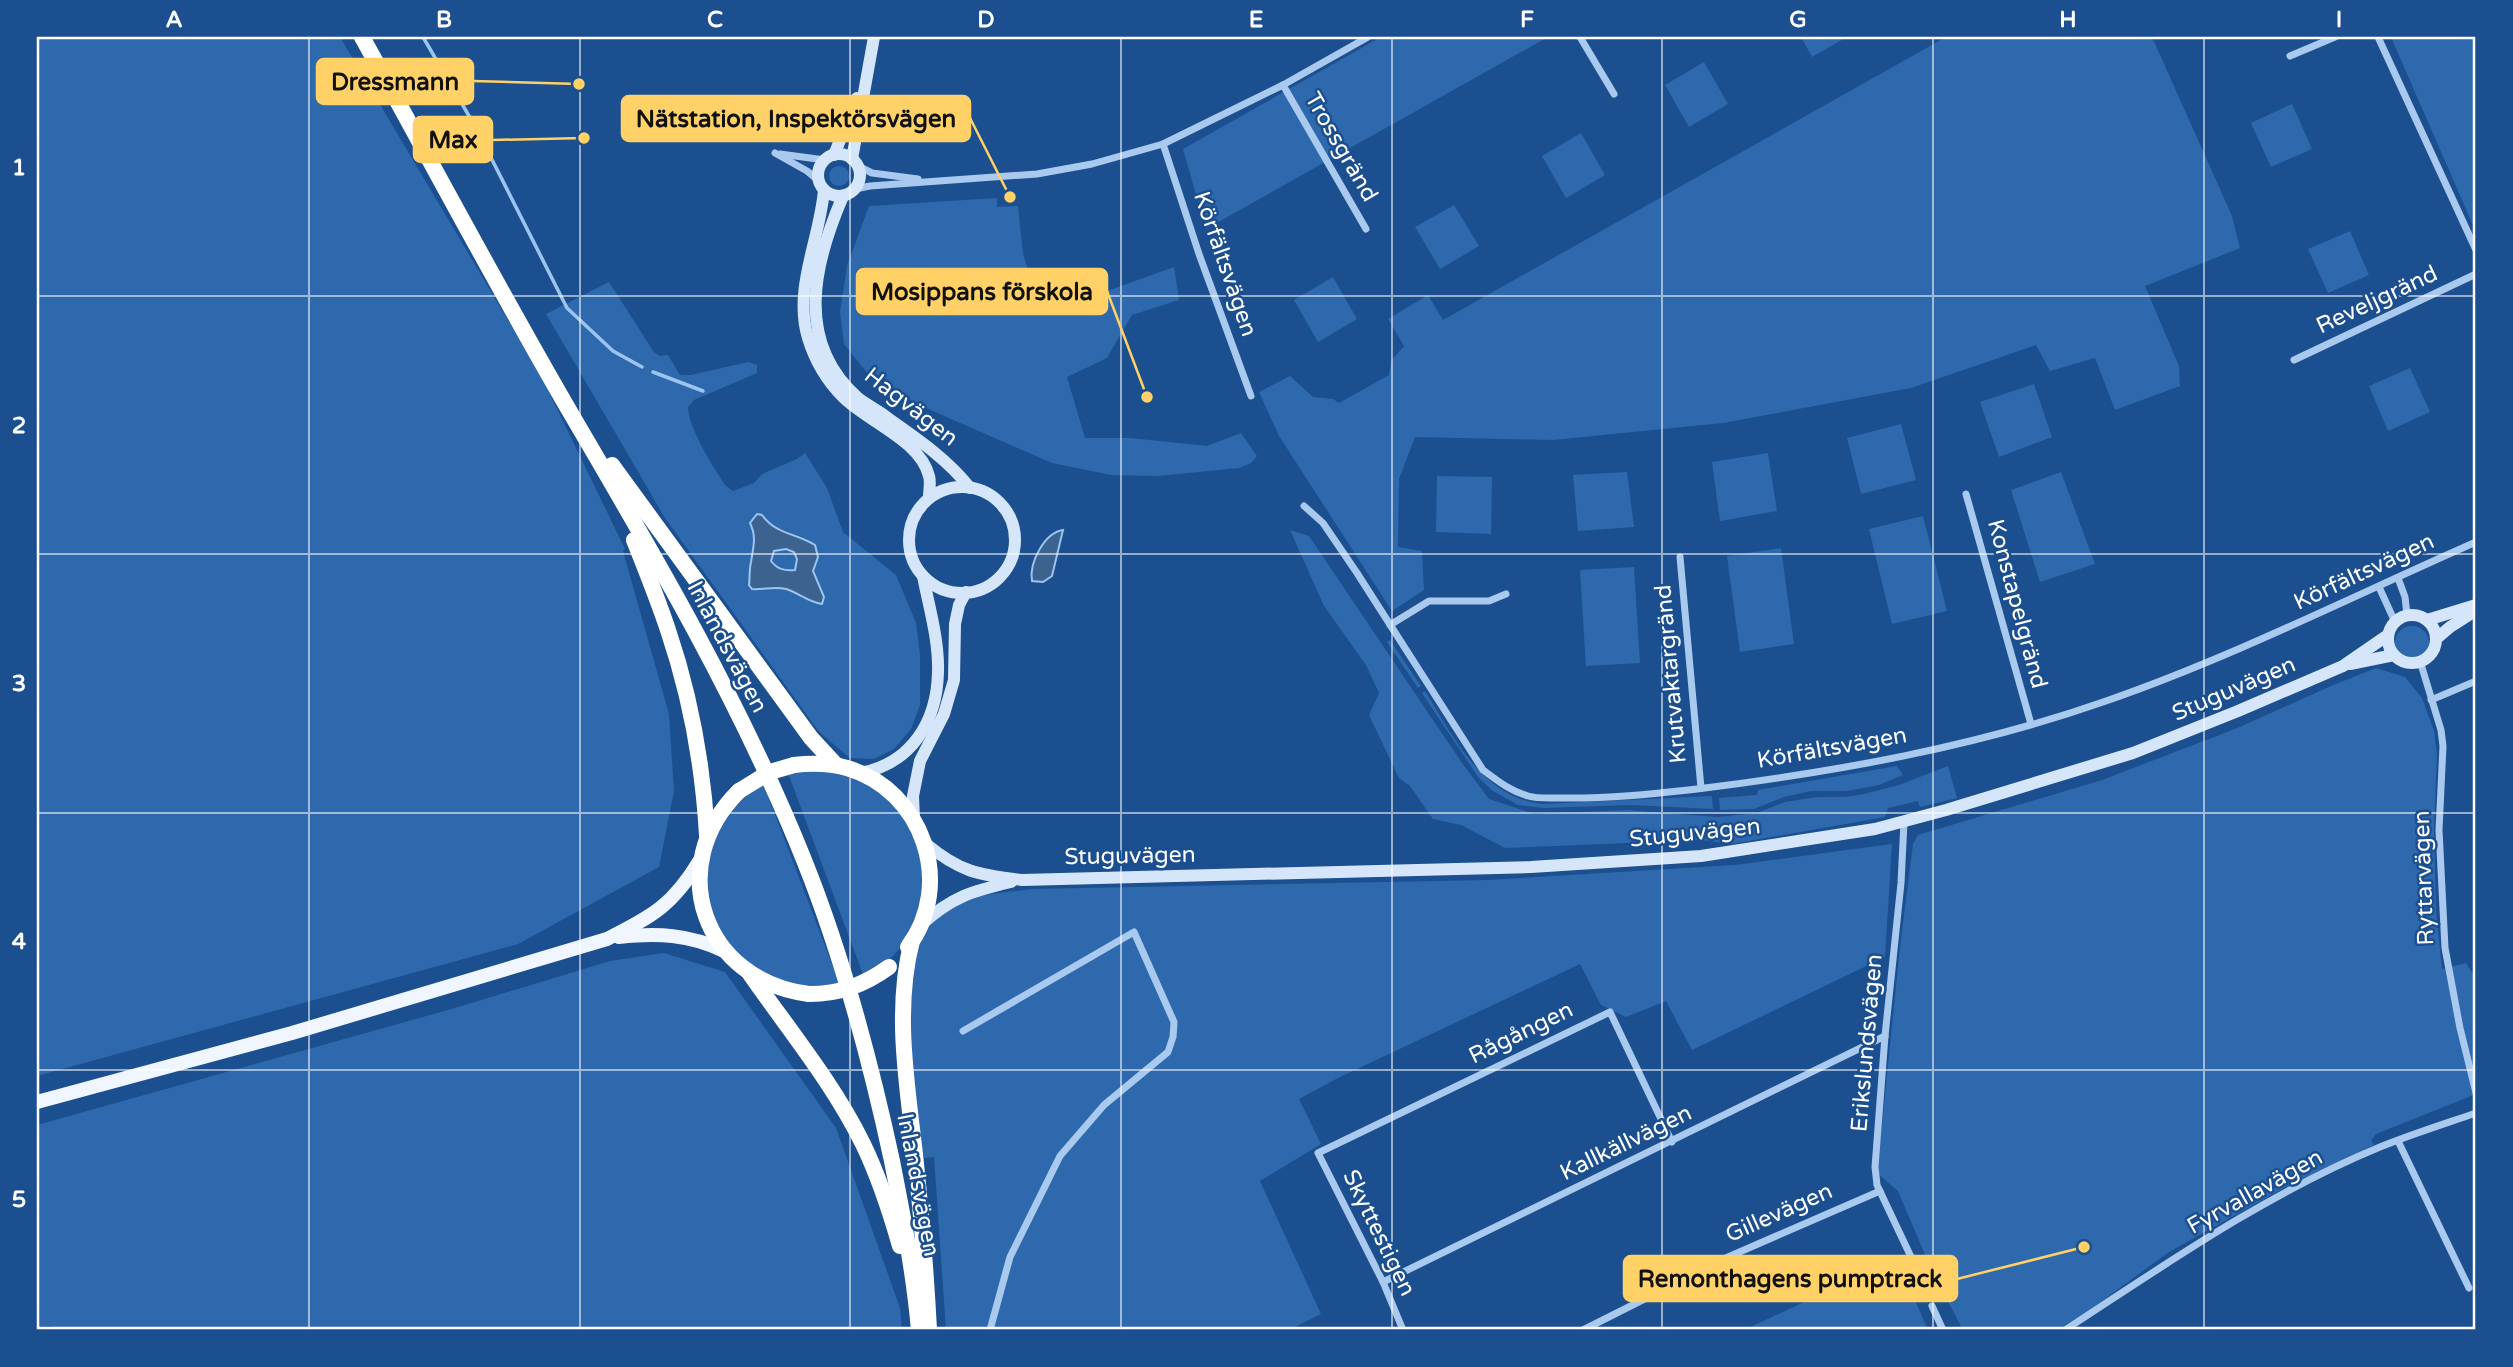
<svg xmlns="http://www.w3.org/2000/svg" width="2513" height="1367" viewBox="0 0 2513 1367" font-family="'Varela Round',sans-serif">
	<rect width="100%" height="100%" fill="#1b4f8f"/>
	<g fill="#2e69ad" fill-rule="evenodd">
		<path d="M37,37H340L525,349H528L625,549L623,551L669,714L674,791L659,867L518,944L37,1076Z"/>
		<path d="M1381,37H1548L1206,229L1183,149Z"/>
		<path d="M1801,37H1847L1812,57Z"/>
		<path d="M1946,37H2152L2232,216L2240,248L2145,286L2179,366L2180,386L2115,410L2095,358L2050,371L2036,345L1911,388L1723,423L1553,440L1415,437L1399,479L1398,547L1422,551L1424,590L1392,611L1279,436L1259,392L1290,376L1313,397L1333,399L1339,403L1389,375L1391,361L1404,346L1388,319L1428,295L1443,320Z"/>
		<path d="M2391,37H2476V232Z"/>
		<path d="M1704,62L1728,104L1689,127L1665,85Z"/>
		<path d="M2292,104L2312,149L2271,167L2251,123Z"/>
		<path d="M1581,133L1605,175L1566,198L1542,156Z"/>
		<circle cx="839" cy="176" r="10"/>
		<path d="M997,198V207L1018,206L1023,254L1043,314L1174,267L1179,300L1132,315L1107,358L1067,377L1085,438H1130L1207,446L1241,433L1257,456L1251,463L1239,468L1158,476L1111,475L1052,463L926,408L873,380L844,344L840,312L847,266L869,206Z"/>
		<path d="M1454,205L1479,246L1440,269L1415,227Z"/>
		<path d="M2350,231L2369,275L2328,293L2308,249Z"/>
		<path d="M1333,277L1357,319L1318,342L1294,300Z"/>
		<path d="M609,282L654,352L660,356L668,355L680,375H691L748,362L757,365V373L694,400L688,407C688,427 714,469 726,486L733,491L754,483L762,474L797,459L805,453L827,488L843,532L896,575L916,623L920,655V705L911,729L894,749L874,759L850,758L819,732L665,518L546,314ZM769,525L803,537L815,545L818,557L813,571L824,597L822,604C807,602 798,592 784,589C771,586 761,590 749,585C751,568 757,543 752,527Z"/>
		<path d="M2410,368L2430,412L2388,431L2369,386Z"/>
		<path d="M2034,384L2052,437L1999,457L1980,402Z"/>
		<path d="M1901,424L1916,480L1861,494L1847,438Z"/>
		<path d="M1768,453L1777,511L1720,521L1712,462Z"/>
		<path d="M1627,472L1634,527L1578,531L1573,475Z"/>
		<path d="M2061,472L2095,564L2040,582L2011,490Z"/>
		<path d="M1437,476L1492,477L1491,534L1436,532Z"/>
		<path d="M1923,516L1947,611L1892,624L1869,529Z"/>
		<path d="M1290,530L1309,536L1462,763L1489,799L1534,814L1627,810L1717,817L1757,813L1785,802L1817,797H1846L1864,794L1899,785L1948,766L1957,798L1920,807L1918,801L1888,808L1885,817L1732,844L1701,840L1505,848L1461,825L1433,819L1410,786L1399,778L1369,715L1379,693L1366,665L1324,606Z"/>
		<path d="M1781,548L1794,644L1740,652L1727,556Z"/>
		<path d="M786,549L794,552L797,559L795,570C784,571 777,569 770,561L774,551Z"/>
		<path d="M1634,567L1640,663L1586,666L1580,570Z"/>
		<circle cx="2412" cy="643" r="17"/>
		<path d="M1390,640L1421,686L1418,688L1387,642Z"/>
		<path d="M2376,668L2405,677L2422,698L2434,731L2437,755L2434,828L2436,912L2442,969L2466,963L2476,979V1094L2376,1134L2371,1140L2374,1145L2282,1189L2169,1252L2091,1309L2057,1330H1963L1931,1269L1898,1191L1877,1173L1900,947L1913,844L1918,835L2102,780L2235,729L2331,686Z"/>
		<path d="M1425,691C1454,737 1482,798 1543,804L1712,796L1713,809L1631,805L1544,808L1518,805L1493,791L1478,777L1422,693Z"/>
		<path d="M1897,766L1903,775L1879,785L1847,791H1811L1784,797L1754,809L1720,810L1719,798L1757,795L1758,790Z"/>
		<path d="M821,770L854,777L884,793L915,833L925,882L919,915L903,945L891,958L864,977L788,773Z"/>
		<path d="M763,783L840,985C830,986 818,989 808,988C795,986 774,979 762,974C748,967 735,953 727,941C690,885 708,818 763,783Z"/>
		<path d="M1892,844L1885,957L1692,1050L1666,1001L1626,1017L1601,1005L1580,964L1338,1078L1299,1099L1321,1144L1260,1181L1321,1314L1289,1330H946L934,1157L924,1158C919,1124 914,1091 911,1057C906,1000 899,928 963,901C978,894 1013,892 1032,889L1487,880L1735,865Z"/>
		<path d="M664,953L725,972L836,1128L900,1308L902,1330H56L51,1326L37,1327V1125L455,1008L610,961Z"/>
		<path d="M1897,1259L1928,1330H1744Z"/>
	</g>
	<g fill="#3c6290" stroke="#9cc4f0" stroke-width="2" fill-rule="evenodd">
		<path d="M757,514L762,515C777,535 794,532 815,545L818,557L813,571L824,597L822,604C808,602 799,593 786,589C774,586 763,590 752,589L749,585C750,578 749,570 751,562C753,548 757,537 750,523ZM786,549L794,552L797,559L795,570C784,571 777,569 771,561L774,551Z"/>
		<path d="M1063,530L1052,576L1043,582L1032,581C1029,563 1044,533 1063,530Z"/>
	</g>
	<g fill="none" stroke-linecap="round" stroke-linejoin="round">
		<g stroke="#9cc4f0" stroke-width="3.5">
			<path d="M423,37L476,128L567,308L613,351L642,367"/>
			<path d="M653,372L703,391"/>
		</g>
		<g stroke="#a9c9ee" stroke-width="7">
			<path d="M1580,37L1614,94"/>
			<path d="M2378,37L2476,250"/>
			<path d="M2290,56L2335,37"/>
			<path d="M1283,85L1366,229"/>
			<path d="M1163,144L1199,254L1251,396"/>
			<path d="M775,153L807,171L819,181"/>
			<path d="M780,154L825,160"/>
			<path d="M858,166L872,173L918,179"/>
			<path d="M855,189L870,186L1037,174L1092,164L1163,144L1283,85L1368,37"/>
			<path d="M2294,360L2476,274"/>
			<path d="M1966,494L2031,724"/>
			<path d="M1304,506L1323,523L1357,573L1483,770C1498,781 1510,791 1528,796C1538,799 1550,798 1560,798C1606,799 1652,794 1697,789C1835,772 1975,747 2106,701C2233,657 2353,596 2476,542"/>
			<path d="M1680,557L1701,788"/>
			<path d="M2398,578L2405,597L2407,615"/>
			<path d="M2379,587L2395,622"/>
			<path d="M1390,625L1429,601H1489L1506,594"/>
			<path d="M2420,661L2441,730L2443,746L2439,830L2445,948L2460,1028L2476,1093"/>
			<path d="M2431,700L2476,681"/>
			<path d="M1904,822L1901,883L1885,1036L1875,1167L1877,1185L1912,1259"/>
			<path d="M963,1031L1134,932L1174,1022L1173,1037L1168,1052L1104,1105L1060,1156L1010,1257L990,1330"/>
			<path d="M2398,1141L2469,1288"/>
			<path d="M1383,1282L1885,1036"/>
			<path d="M1932,1306L1943,1330"/>
			<path d="M1403,1330L1383,1282L1318,1153L1610,1012L1672,1142"/>
			<path d="M1583,1330L1728,1257L1880,1191"/>
			<path d="M2065,1330C2166,1264 2268,1193 2380,1147C2412,1134 2444,1124 2476,1113"/>
		</g>
		<g stroke="#d6e6fa" stroke-width="12">
			<circle cx="839" cy="175" r="21"/>
			<path d="M834,155L857,98"/>
			<path d="M852,159L874,37"/>
			<path d="M824,190C820,239 793,289 808,338C815,361 827,381 843,397C868,422 920,440 929,476C931,482 929,491 929,497"/>
			<path d="M843,196C814,263 794,342 858,398C868,406 880,411 889,419C919,440 948,460 970,488"/>
			<circle cx="962" cy="540" r="53"/>
			<circle cx="2412" cy="639" r="24"/>
			<path d="M2427,620L2476,605"/>
			<path d="M2436,639L2450,627L2475,611"/>
			<path d="M2350,664L2394,655"/>
			<path d="M860,773C911,764 937,722 938,672C939,640 929,607 923,576"/>
			<path d="M914,819L913,796L920,761L944,714L954,680L955,624L959,605L966,592"/>
			<path d="M925,843C960,872 978,875 1022,880L1531,867L1701,856L1875,829L1946,810L2133,753L2238,711L2343,666L2388,635"/>
			<path d="M922,924C952,897 972,891 1011,882"/>
		</g>
		<g stroke="#f0f6ff" stroke-width="14">
			<path d="M619,937C657,933 689,934 724,951"/>
			<path d="M37,1102L292,1033L607,939C653,916 673,905 700,860"/>
		</g>
		<g stroke="#fff" stroke-width="16">
			<path d="M362,37C432,163 500,292 573,417C657,560 742,705 804,860C843,957 870,1059 892,1161C903,1217 914,1273 919,1330"/>
			<path d="M612,465L811,738L836,765"/>
			<path d="M634,540C646,570 658,600 668,630C690,695 703,766 707,835"/>
			<path d="M794,765C812,763 829,763 847,768C923,790 955,884 908,947"/>
			<path d="M739,791C663,866 703,981 809,994"/>
			<path d="M912,941C894,1009 907,1084 915,1154C921,1212 926,1271 929,1330"/>
			<path d="M750,974C789,1030 833,1083 863,1144C879,1177 890,1211 900,1246"/>
		</g>
		<g stroke="#fff" stroke-width="16">
			<path d="M739,791L770,772L794,765"/>
			<path d="M809,994C840,994 864,985 889,967"/>
		</g>
	</g>
	<path fill="none" stroke="#fff" stroke-width="2" stroke-opacity="0.55" d="M309,37V1330M580,37V1330M850,37V1330M1121,37V1330M1392,37V1330M1662,37V1330M1933,37V1330M2204,37V1330M37,296H2476M37,554H2476M37,813H2476M37,1070H2476"/>
	<g text-anchor="middle" dominant-baseline="central" stroke-width="5" stroke-linejoin="round" paint-order="stroke">
		<g font-size="23" fill="#fff" stroke="#1b4f8f">
			<text transform="translate(1341 147) rotate(60)">Trossgränd</text>
			<text transform="translate(1225 264) rotate(71)">Körfältsvägen</text>
			<text transform="translate(2377 300) rotate(-25)">Reveljgränd</text>
			<text transform="translate(911 407) rotate(38)">Hagvägen</text>
			<text transform="translate(2364 572) rotate(-25)">Körfältsvägen</text>
			<text transform="translate(2017 604) rotate(75)">Konstapelgränd</text>
			<text transform="translate(727 647) rotate(62)">Inlandsvägen</text>
			<text transform="translate(1671 674) rotate(-95)">Krutvaktargränd</text>
			<text transform="translate(2234 689) rotate(-23)">Stuguvägen</text>
			<text transform="translate(1832 748) rotate(-10)">Körfältsvägen</text>
			<text transform="translate(1695 833) rotate(-6)">Stuguvägen</text>
			<text transform="translate(1130 856) rotate(-1)">Stuguvägen</text>
			<text transform="translate(2424 878) rotate(-92)">Ryttarvägen</text>
			<text transform="translate(1521 1033) rotate(-26)">Rågången</text>
			<text transform="translate(1867 1043) rotate(-85)">Erikslundsvägen</text>
			<text transform="translate(1626 1143) rotate(-26)">Kallkällvägen</text>
			<text transform="translate(918 1185) rotate(79)">Inlandsvägen</text>
			<text transform="translate(2255 1192) rotate(-29)">Fyrvallavägen</text>
			<text transform="translate(1779 1213) rotate(-24)">Gillevägen</text>
			<text transform="translate(1379 1233) rotate(64)">Skyttestigen</text>
		</g>
	</g>
	<path fill="none" stroke="#ffd166" stroke-width="2.5" d="M579 84L473 81M1010 197L970 118M584 138L492 140M1147 397L1107 291M2084 1247L1957 1279"/>
	<g fill="#ffd166" stroke="#1b4f8f" stroke-width="2.5">
		<circle cx="579" cy="84" r="7"/>
		<circle cx="1010" cy="197" r="7"/>
		<circle cx="584" cy="138" r="7"/>
		<circle cx="1147" cy="397" r="7"/>
		<circle cx="2084" cy="1247" r="7"/>
	</g>
	<g fill="#ffd166" stroke="#ffd166" stroke-width="2.5">
		<rect x="317" y="59" width="156" height="45" rx="7"/>
		<rect x="622" y="96" width="348" height="45" rx="7"/>
		<rect x="414" y="117" width="78" height="45" rx="7"/>
		<rect x="857" y="269" width="250" height="45" rx="7"/>
		<rect x="1624" y="1256" width="333" height="45" rx="7"/>
	</g>
	<g font-size="24" text-anchor="middle" font-weight="bold" fill="#111">
		<text x="395" y="90">Dressmann</text>
		<text x="796" y="127">Nätstation, Inspektörsvägen</text>
		<text x="453" y="148">Max</text>
		<text x="982" y="300">Mosippans förskola</text>
		<text x="1790" y="1287">Remonthagens pumptrack</text>
	</g>
	<rect width="2513" height="1367" fill="none" stroke="#1b4f8f" stroke-width="77"/>
	<rect x="38" y="38" width="2436" height="1290" fill="none" stroke="#fff" stroke-width="2.5"/>
	<g font-size="23" text-anchor="middle" font-weight="bold" fill="#fff">
		<text x="174" y="27">A</text>
		<text x="444" y="27">B</text>
		<text x="715" y="27">C</text>
		<text x="986" y="27">D</text>
		<text x="1256" y="27">E</text>
		<text x="1527" y="27">F</text>
		<text x="1798" y="27">G</text>
		<text x="2068" y="27">H</text>
		<text x="2339" y="27">I</text>
		<text x="19" y="175">1</text>
		<text x="19" y="433">2</text>
		<text x="19" y="691">3</text>
		<text x="19" y="949">4</text>
		<text x="19" y="1207">5</text>
	</g>
</svg>
